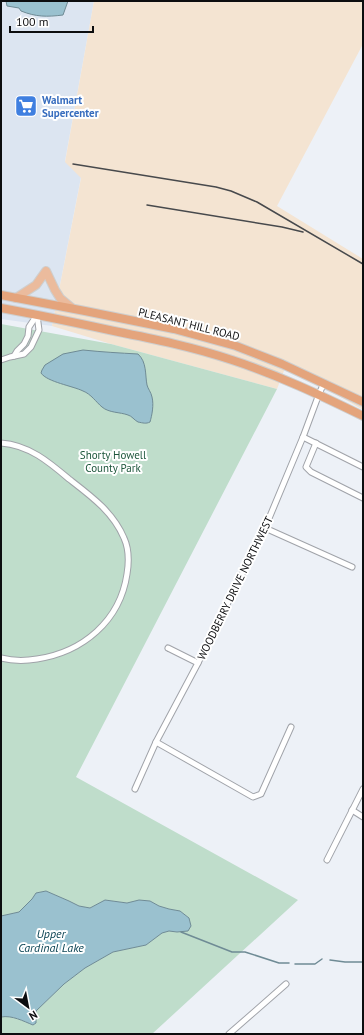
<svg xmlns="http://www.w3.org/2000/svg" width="364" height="1035" viewBox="0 0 364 1035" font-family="'PT Sans',sans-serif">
	<rect width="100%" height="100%" fill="#edf1f7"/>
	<path fill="#dce5f1" d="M1,1H94L65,161L81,177L52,326L1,319Z"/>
	<path fill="#f4e4d2" d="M94,1H363V44L277,206L363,259V410L315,382L285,368L277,389L111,344L52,326L81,178L65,162Z"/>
	<path fill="#bfddcb" d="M1,324L111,344L277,389L76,777L298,900L152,1034H1V1017C12,1015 23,1021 33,1025L36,1023V1011L64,984L85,968L113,952L146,945L162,933L169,931L177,932L191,926L189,918L180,911L169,909L159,906L150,901L139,900L128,903L105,900L90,908L79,906L69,901L46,891L36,893L32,899L19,912L1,916Z"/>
	<g fill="#9ac1cf" stroke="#6f8b95">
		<path d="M6,1H68L63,15C47,17 36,17 21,11L19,8L7,6Z"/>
		<path d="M83,350C102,352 120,353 138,354C147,362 145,375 147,385C148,389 151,392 152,397C154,405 152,415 150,422C146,424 143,423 138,422C134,420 132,416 128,415C120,412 109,413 102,407C96,402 91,394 83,391C73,386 47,382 41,373L42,370L45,365L63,354Z"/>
		<path d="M46,891L69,901L79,906L90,908L105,900L127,903L139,900L150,901L159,906L169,909L180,911L189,918L191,926L188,931L177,932L169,931L162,933L146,945L113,952L85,968L64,984L36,1011V1023L33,1025C23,1021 12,1015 1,1017V916L19,912L32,899L36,893Z"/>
	</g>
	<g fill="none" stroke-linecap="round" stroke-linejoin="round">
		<g stroke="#6f8b95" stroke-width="1.5">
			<path d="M181,932L232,952H245L279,963H289"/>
			<path d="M330,960L345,962H363"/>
			<path d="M295,964H315L322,959"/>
		</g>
		<g stroke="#a0a3a9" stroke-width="7">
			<g id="minor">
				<path d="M14,356L17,351L24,344L28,336L29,327L37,315"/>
				<path d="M1,360L10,357L24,354L31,347L39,330L37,315"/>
				<path d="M303,437L363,467"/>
				<path d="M1,443C29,445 49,462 69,479C91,496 113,512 124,538C129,549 129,562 127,574C120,621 83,652 37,659C25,661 13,661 1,658"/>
				<path d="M316,443L306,467L311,472L363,498"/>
				<path d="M265,528L352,567"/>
				<path d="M168,648L198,663"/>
				<path d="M156,742L253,797L261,794L291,727"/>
				<path d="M135,789L156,742L198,663L265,528L303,437L319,394L324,383"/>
				<path d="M352,810L363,817"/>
				<path d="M327,860L363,789"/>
				<path d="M229,1034L286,984"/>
			</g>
		</g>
		<g stroke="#cecfcf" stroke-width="10">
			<path id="primary" d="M16,298L36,285L46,271L55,290L60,298L72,308"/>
		</g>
		<g stroke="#cecfcf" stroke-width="10">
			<g id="trunk">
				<path d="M1,295L85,311L174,329L236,346L282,364L363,402"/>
				<path d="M1,308C39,315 77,323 114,331C154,339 193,347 232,360C278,375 320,395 363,416"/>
			</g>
		</g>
		<use href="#minor" stroke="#fff" stroke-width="5"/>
		<use href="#primary" stroke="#ebbb9d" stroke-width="8"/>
		<use href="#trunk" stroke="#e4a47c" stroke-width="8"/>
		<g stroke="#47494c" stroke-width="1.5">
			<path d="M73,164L216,187L231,191L257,202L363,264"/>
			<path d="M147,205L282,227L303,232"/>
		</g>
	</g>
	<defs>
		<g id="supermarket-square" transform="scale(1.15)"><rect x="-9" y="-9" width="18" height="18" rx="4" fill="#3f7fe0" stroke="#fff"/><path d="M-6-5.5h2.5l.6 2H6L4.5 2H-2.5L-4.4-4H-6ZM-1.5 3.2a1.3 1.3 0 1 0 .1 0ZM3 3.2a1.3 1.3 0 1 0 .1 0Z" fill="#fff"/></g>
	</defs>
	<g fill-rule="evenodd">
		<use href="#supermarket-square" x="26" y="106"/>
	</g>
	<g text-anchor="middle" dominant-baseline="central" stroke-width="4" stroke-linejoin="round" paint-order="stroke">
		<g font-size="11" font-weight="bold" fill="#366cbe" stroke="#fff" text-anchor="start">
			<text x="42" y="100">Walmart<tspan x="42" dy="13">Supercenter</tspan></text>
		</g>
		<g font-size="11" fill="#0c0d0f" stroke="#fff">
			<text transform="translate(189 324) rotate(14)">PLEASANT HILL ROAD</text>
			<text transform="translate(235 588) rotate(-64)">WOODBERRY DRIVE NORTHWEST</text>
		</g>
		<g font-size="11" fill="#1d563b" stroke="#fff">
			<text x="113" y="455">Shorty Howell<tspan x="113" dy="13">County Park</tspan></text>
		</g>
		<g font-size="12" font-style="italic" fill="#053f4f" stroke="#fff">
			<text x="51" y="933">Upper<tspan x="51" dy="14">Cardinal Lake</tspan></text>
		</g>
	</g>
	<rect width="364" height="1035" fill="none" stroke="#0c0d0f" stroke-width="4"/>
	<g transform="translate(28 1007) rotate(148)" stroke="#ffffff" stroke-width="3" paint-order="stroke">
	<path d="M0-3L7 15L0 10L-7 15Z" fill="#0c0d0f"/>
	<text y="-6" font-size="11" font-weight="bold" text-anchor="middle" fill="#0c0d0f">N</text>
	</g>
	<path d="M10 26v6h83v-6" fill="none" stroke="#0c0d0f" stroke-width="2"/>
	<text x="16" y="26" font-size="12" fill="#0c0d0f" stroke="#ffffff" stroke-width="3" paint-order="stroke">100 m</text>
</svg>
